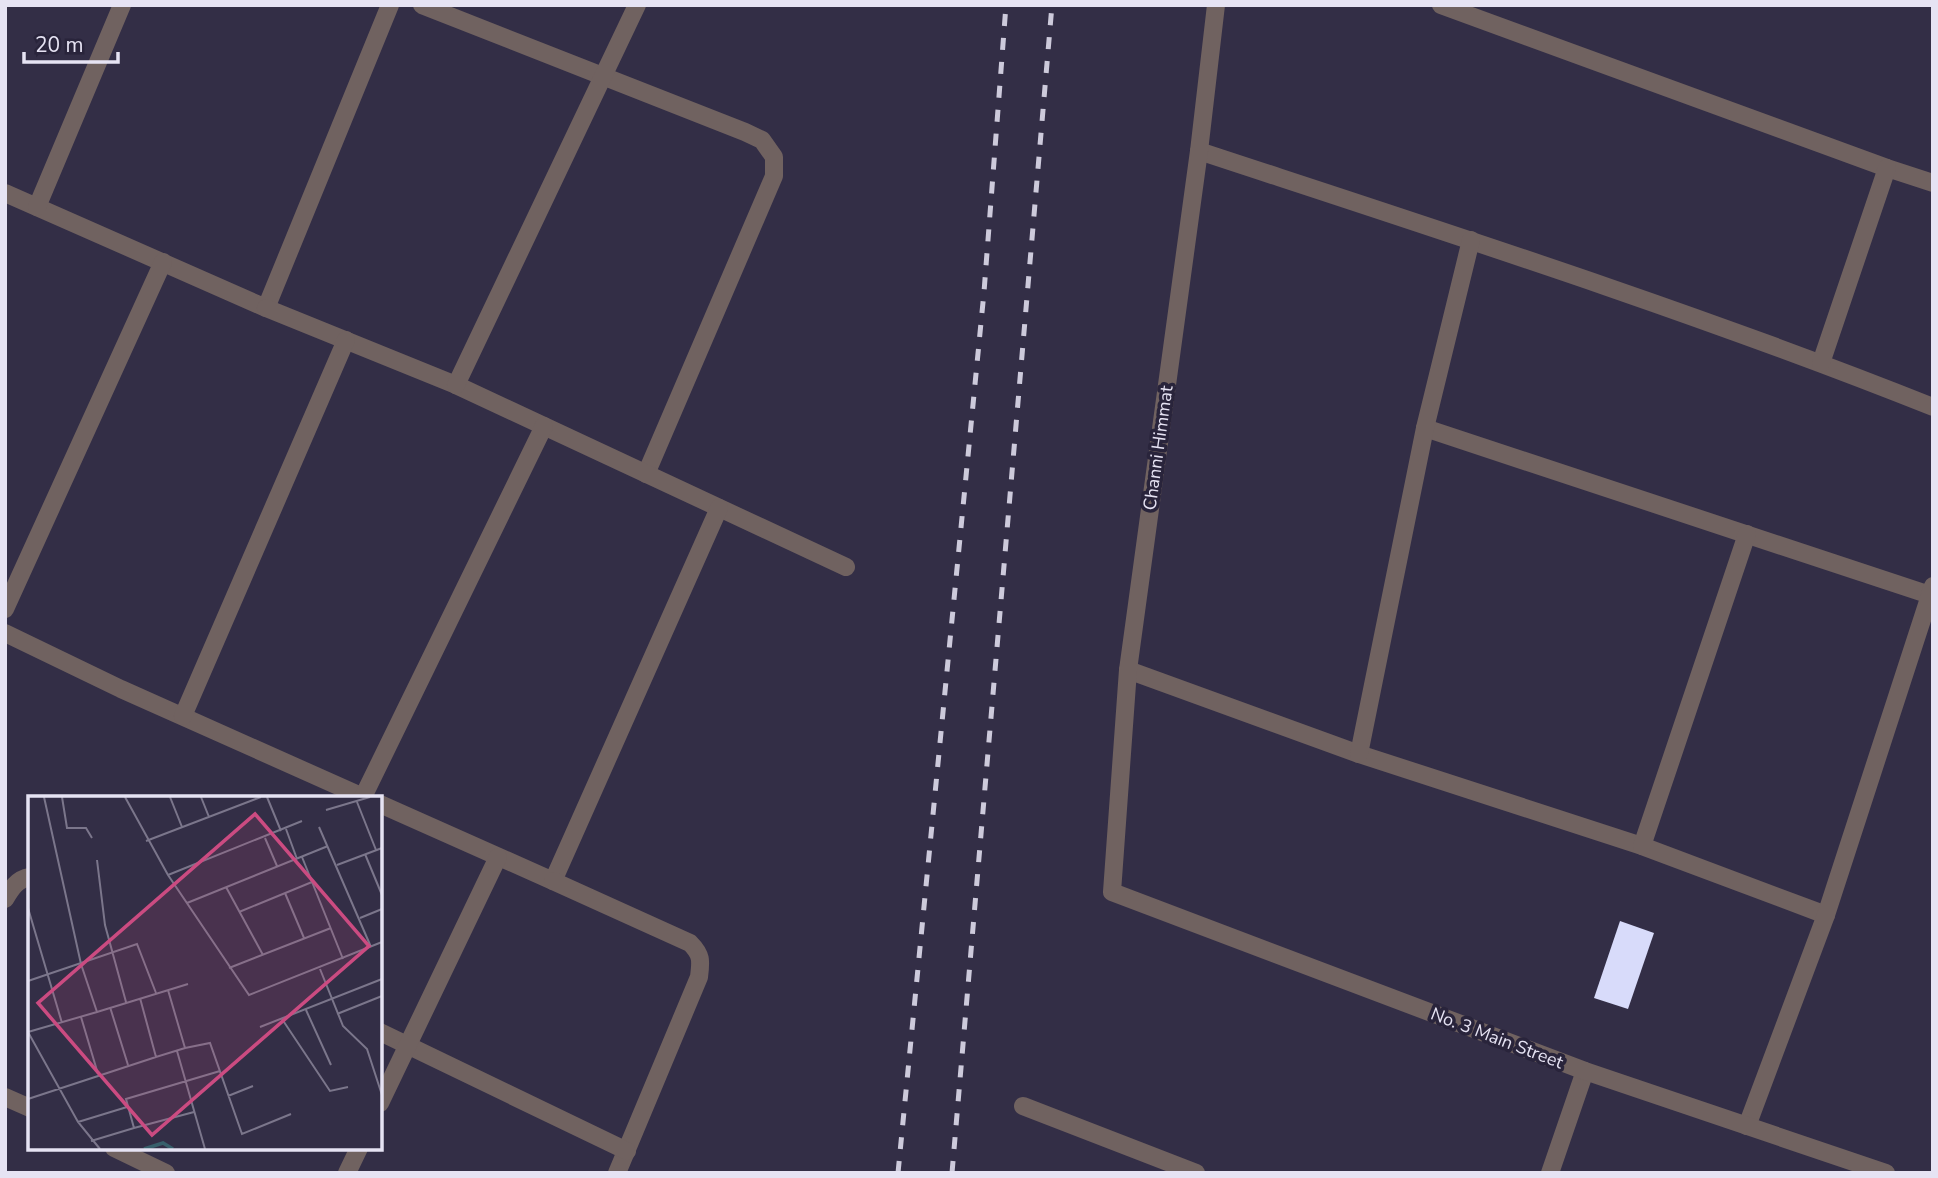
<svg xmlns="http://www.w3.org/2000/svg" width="1938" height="1178" viewBox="0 0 1938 1178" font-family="'Nunito Sans',sans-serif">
	<rect width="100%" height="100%" fill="#332e46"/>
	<path fill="#d8dbfa" d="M1620,921L1654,933L1628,1009L1594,998Z"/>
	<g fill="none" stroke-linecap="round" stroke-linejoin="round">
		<g stroke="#706260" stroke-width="18">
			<path d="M422,5L745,132L762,140L774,157V176L646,474"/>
			<path d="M1441,5L1887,168L1933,183"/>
			<path d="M1199,151C1445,232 1692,311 1933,407"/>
			<path d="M5,193L266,308L390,5"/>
			<path d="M37,207L122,5"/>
			<path d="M266,308L456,385L846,567"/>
			<path d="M1821,363L1887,168"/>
			<path d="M456,385L637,5"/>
			<path d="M1425,428L1930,595"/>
			<path d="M5,609L163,262"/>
			<path d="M5,633L121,689L363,797"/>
			<path d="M1128,670L1359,754L1642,846L1826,915"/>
			<path d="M183,716L346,340"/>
			<path d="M1359,754L1425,428L1471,240"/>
			<path d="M366,798L363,797L544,426"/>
			<path d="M380,804L553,881L719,508"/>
			<path d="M1642,846L1747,534"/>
			<path d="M553,881L690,943C702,955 701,961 699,977L617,1173"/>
			<path d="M5,899C11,889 17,879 30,877"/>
			<path d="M380,1032L627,1151"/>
			<path d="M5,1097L30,1108"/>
			<path d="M380,1103L498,857"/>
			<path d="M1023,1106L1196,1173"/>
			<path d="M1747,1126L1826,915L1933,586"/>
			<path d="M114,1148L166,1173"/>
			<path d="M347,1173L359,1148"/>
			<path d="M1550,1173L1585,1071"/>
		</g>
		<path stroke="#706260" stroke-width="18" d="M1216,5L1199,151L1128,670L1112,892L1585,1071L1886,1173"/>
		<g stroke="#cdcadb" stroke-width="5" stroke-dasharray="12 12" stroke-linecap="butt">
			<path d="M898,1173L984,292L1006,5"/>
			<path d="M952,1173L1052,5"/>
		</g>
	</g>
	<g text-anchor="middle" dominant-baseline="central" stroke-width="7" stroke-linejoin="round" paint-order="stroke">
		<g font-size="18" fill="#e6e3f3" stroke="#29243b">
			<text transform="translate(1158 448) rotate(-82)">Channi Himmat</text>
			<text transform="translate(1497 1038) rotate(21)">No. 3 Main Street</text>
		</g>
	</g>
	<g transform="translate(28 796)">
		<rect width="354" height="354" fill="#332e46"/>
		<path fill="none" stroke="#385f6b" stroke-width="3.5" d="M116,353L135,347L145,353"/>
		<path fill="none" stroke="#7b768b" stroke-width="2" d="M34,1L39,32H58L64,42M97,1L140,79L221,199L354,146M142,1L154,31M173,1L181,21M239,1L253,35M329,6L348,54M298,14L342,1M291,31L343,151M258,33L269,63M237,42L249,70M118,45L233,1M337,58L354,99M274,61L315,163M69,64L77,129L98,206M309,69L354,52M140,79L274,25M198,91L235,159M257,97L276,142M159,107L300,50M0,112L34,227M211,116L284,86M332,122L354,113M201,172L303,132M292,173L315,230L339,253L354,299M0,185L109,148L128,197M112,202L128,261L157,252L140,194M82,211L100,269M278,214L303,269M69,216L160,188M309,218L354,200M53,221L70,278M254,223L302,295L320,291M232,231L354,183M0,236L69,216L53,168L16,1M0,236L50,326L72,353M157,252L182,247L214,338L263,318M149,255L177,353M200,300L225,290M0,303L128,261M166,316L106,332L98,303L192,275M50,326L99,311M63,345L106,332"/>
		<path fill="#cb4b81" fill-opacity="0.15" stroke="#cb4b81" stroke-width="3.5" d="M227,18L341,150L124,339L10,207Z"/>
		<rect width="354" height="354" fill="none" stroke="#e6e3f3" stroke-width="3.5"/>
	</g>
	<rect width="1938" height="1178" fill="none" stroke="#e6e3f3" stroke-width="14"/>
	<path d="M24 52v10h94v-10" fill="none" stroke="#e6e3f3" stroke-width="3.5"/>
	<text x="35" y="52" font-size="21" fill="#e6e3f3" stroke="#29243b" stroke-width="5" paint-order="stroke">20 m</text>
</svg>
